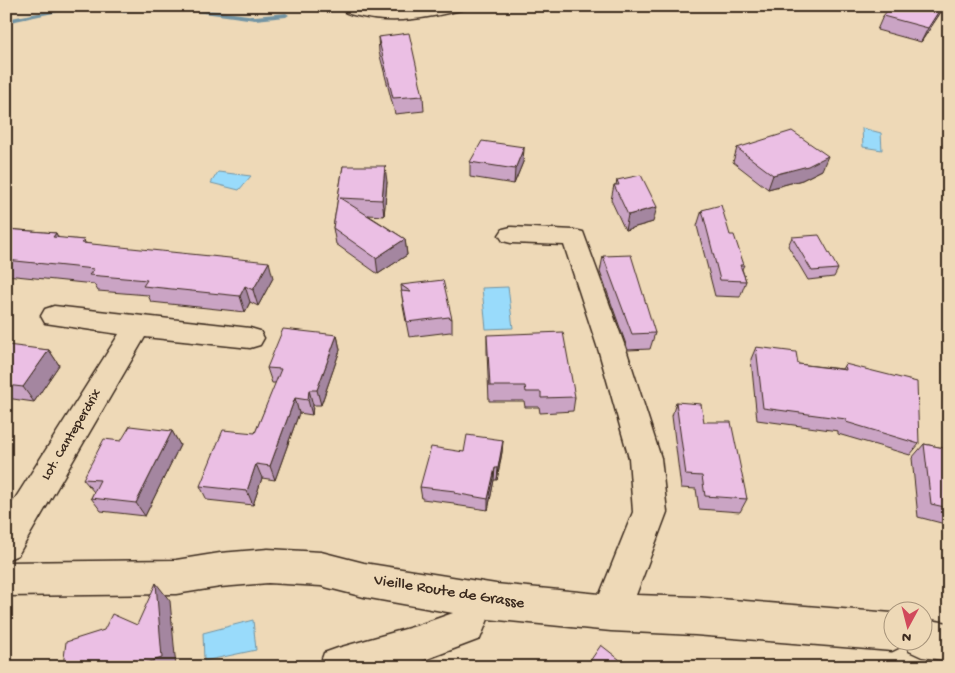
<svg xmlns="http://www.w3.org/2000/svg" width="955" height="673" viewBox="0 0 955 673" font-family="'Gochi Hand',sans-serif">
	<rect width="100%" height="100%" fill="#eed9b7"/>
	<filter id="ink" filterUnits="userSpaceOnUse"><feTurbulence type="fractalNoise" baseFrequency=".02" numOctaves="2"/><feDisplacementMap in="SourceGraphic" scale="10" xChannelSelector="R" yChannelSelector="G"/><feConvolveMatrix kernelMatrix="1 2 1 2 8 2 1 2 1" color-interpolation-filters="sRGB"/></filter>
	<g filter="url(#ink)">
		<g fill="#99dbfb" stroke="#7394a3">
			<path d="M862,128L881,133L882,150L863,147Z"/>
			<path d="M218,172L251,176L239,190L211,183Z"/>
			<path d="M508,287L513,328L486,329L482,288Z"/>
			<path d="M253,620L256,650L204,661L203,633Z"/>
		</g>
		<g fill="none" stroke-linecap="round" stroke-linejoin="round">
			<g fill="#7394a3" fill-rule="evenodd">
				<path d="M75,6H86L6,23V19Z"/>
				<path d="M88,6L116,8L182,6L255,16L286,13L289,15L286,17L255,20L182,10L116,12Z"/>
			</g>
			<g stroke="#3b2a1e" stroke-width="3">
				<g id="minor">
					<path d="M511,227L574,230L583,232L627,352L661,458L667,512L636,595L695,597L892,613V640H922V619L949,623V661L922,657L909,651L906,644L892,651L695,635L611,631L488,619L480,639L406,667H319L324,653L338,648L416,626L453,613L364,597L321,586L268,583L220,587L176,594L6,596V562L176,560L220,553L268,549L321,552L364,563L496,584L600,594L633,512L629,458L599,352L564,245L511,243L503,241L499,235L503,229Z"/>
					<path d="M54,306L250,328L260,331L264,338L260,345L250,348L145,337L18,555L6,560V513L119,334L45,323L41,316L45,309Z"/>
				</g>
			</g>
			<g stroke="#3b2a1e" stroke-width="3">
				<path id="major" d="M338,6H360L387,11L435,6H467L465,9C429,18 394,25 358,16C351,15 342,12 338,6Z"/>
			</g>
			<use href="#minor" fill="#eed9b7" fill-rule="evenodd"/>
			<use href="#major" fill="#eed9b7" fill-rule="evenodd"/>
		</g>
		<g fill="#caa4c4" stroke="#3b2a1e">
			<path d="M47,6H62L53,9Z"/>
			<path d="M945,6L921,42L877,30L883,16Z"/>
			<path d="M378,37L423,96L424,111L395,114L379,52Z"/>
			<path d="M524,147L523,162L514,184L470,177V162Z"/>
			<path d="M737,148L822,170L802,180L768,189L733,162Z"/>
			<path d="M343,166L387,182L384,216L368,215L405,239L407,255L378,274L336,244L333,228Z"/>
			<path d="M617,180L653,222L625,230L611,200L614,185H616Z"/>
			<path d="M702,210L730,235L744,265L742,269L746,281L740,297L715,296L697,226Z"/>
			<path d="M6,229L56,233L58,238L84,240L85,243L273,278L258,306L250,302L245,312L151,302L148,295L98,291L94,284L6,275Z"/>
			<path d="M792,237L838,269L834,277L808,280L788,246Z"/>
			<path d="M603,256L655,333L650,349L628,350L600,272Z"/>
			<path d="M401,285L452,319V333L450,332L409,337L403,306Z"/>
			<path d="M337,335L340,350L321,405H313L312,415L299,413L275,480L262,478L253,505L207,500L200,486L255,433L276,383H272L267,368Z"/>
			<path d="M487,335L575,397L573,411L540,413L539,407H525L524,401H489L487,351Z"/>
			<path d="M6,346L49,350L59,365L34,402L6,398Z"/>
			<path d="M756,347L798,364L842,369L845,364L919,444L910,455L838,434V431L757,420L751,359Z"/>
			<path d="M676,402L704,422L747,499L740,512L699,509L696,489L681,488L672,416Z"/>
			<path d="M172,431L180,445L145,516L101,511L91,498L94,492L83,479L121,441Z"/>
			<path d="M503,440L502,452L497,480H494L488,510L454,505V503L422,499L420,487L464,452Z"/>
			<path d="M924,444L949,449V525L918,517L912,458Z"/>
		</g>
		<g fill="#a486a0" stroke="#3b2a1e">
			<path d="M52,6H62L53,9Z"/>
			<path d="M942,6H945L921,42L928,28Z"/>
			<path d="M524,147L523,162L514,184L515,169Z"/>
			<path d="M828,156L822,170L802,180L768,189L773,175Z"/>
			<path d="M385,166L387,182L384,216L382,200Z"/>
			<path d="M657,207L653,222L625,230L628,215Z"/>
			<path d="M56,233L64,249L53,237Z"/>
			<path d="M405,239L407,255L378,274L376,258Z"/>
			<path d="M269,262L273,278L258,306L253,290Z"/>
			<path d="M245,286L250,302L245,312L240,296Z"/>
			<path d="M337,335L340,350L321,405L317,390Z"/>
			<path d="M49,350L59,365L34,402L23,387Z"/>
			<path d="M309,390L313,405L312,415L308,400Z"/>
			<path d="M295,398L299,413L275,480L270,466Z"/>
			<path d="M172,431L180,445L145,516L136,503Z"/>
			<path d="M503,440L502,452L497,480L498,468Z"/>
			<path d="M256,464L262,478L253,505L247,491Z"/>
			<path d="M495,468L494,480L488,510V499Z"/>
			<path d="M156,583L170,601L176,667H142V664Z"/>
		</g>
		<g fill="#ebbfe4" stroke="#3b2a1e">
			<path d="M891,6H942L928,28L883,16Z"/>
			<path d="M409,33L423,96L393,98L378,37Z"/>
			<path d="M792,131L828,156L808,166L773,175L737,148Z"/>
			<path d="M482,141L524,147L515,169L470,162Z"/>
			<path d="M343,166H385L382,200L340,198L405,239L376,258L333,228Z"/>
			<path d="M641,175L657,207L628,215L614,185H619L617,180Z"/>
			<path d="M721,205L730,235H734L744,265H740L746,281L720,280L702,210Z"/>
			<path d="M6,229L56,233L53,237L84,240L82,243L269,262L253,290L245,286L240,296L143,286L147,280L89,275L94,269L6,260Z"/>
			<path d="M819,235L838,269L812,271L792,237Z"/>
			<path d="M631,255L655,333L632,334L603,256Z"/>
			<path d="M443,280L452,319L449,317L407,322L401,291L411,292L401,285Z"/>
			<path d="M283,329L337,335L317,390H309L308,400L295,398L270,466L256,464L247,491L200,486L223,430L255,433L281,369L267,368Z"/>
			<path d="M563,332L575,397L541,398V392H526L525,386H490L487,335Z"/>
			<path d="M7,345L49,350L23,387L6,385Z"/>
			<path d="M756,347L796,352L798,364L846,370L845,364L917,382L919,444L846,422V419L763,408Z"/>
			<path d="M676,402L701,404L704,422H731L747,499L705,496L702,476L686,475Z"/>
			<path d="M130,426L172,431L136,503L91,498L100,480L83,479L104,439L121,441Z"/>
			<path d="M467,435L503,440L498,468H495L488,499L454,493L455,491L420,487L431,447L464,452Z"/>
			<path d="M924,444L949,449V508L931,504Z"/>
			<path d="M156,583L162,658L142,664V667H58L63,666L66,642L104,630L112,614L137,625Z"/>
			<path d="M601,645L629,667H586Z"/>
			<path d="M521,663L526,667H518Z"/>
		</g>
	</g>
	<g text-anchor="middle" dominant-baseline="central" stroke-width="4" stroke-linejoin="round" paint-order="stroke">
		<g font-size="14" fill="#3b2a1e" stroke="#eed9b7">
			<text transform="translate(72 435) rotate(-59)">Lot. Canteperdrix</text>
		</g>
		<g font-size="16" fill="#3b2a1e" stroke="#eed9b7">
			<text transform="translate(449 593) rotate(9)">Vieille Route de Grasse</text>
		</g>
	</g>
	<rect width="955" height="673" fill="none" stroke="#eed9b7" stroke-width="25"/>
	<rect x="12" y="12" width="930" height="648" fill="none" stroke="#3b2a1e" stroke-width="2" filter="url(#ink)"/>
	<g transform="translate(908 626) rotate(187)"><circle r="24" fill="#eed9b7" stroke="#a6937a"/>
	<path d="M0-4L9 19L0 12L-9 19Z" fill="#d1495b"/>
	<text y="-8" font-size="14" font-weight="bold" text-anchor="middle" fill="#3b2a1e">N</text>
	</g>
</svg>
